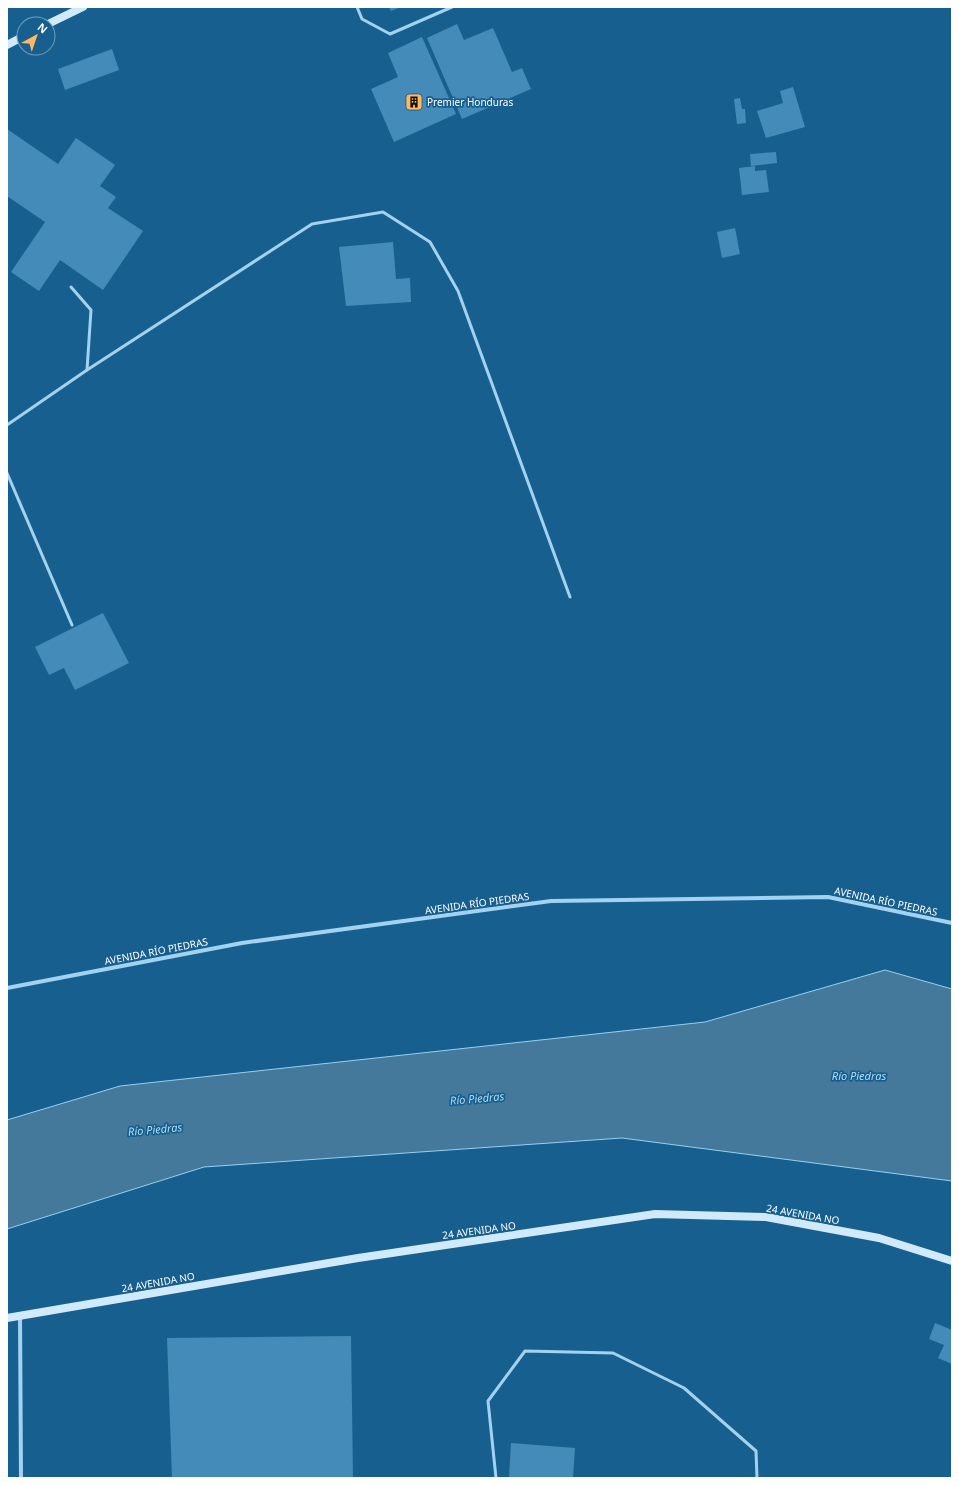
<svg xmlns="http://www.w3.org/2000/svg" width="959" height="1485" viewBox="0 0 959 1485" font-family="'Noto Sans',sans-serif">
	<rect width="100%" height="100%" fill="#175f8f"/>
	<path fill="#45799b" stroke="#96d0f2" d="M885,970L952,989V1181L622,1138L204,1167L7,1229V1120L120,1086L705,1022Z"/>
	<g fill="#448bb9">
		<path d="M389,7H401L391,11Z"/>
		<path d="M457,24L464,40L493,28L512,72L522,68L531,89L462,119L427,38Z"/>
		<path d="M422,37L456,114L394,142L371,89L398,77L388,53Z"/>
		<path d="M112,49L119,70L65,90L58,69Z"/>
		<path d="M793,87L805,127L766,138L757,111L783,103L780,91Z"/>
		<path d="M740,98L742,109H745L746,123L737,124L734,99Z"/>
		<path d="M7,129L58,164L76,138L115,165L100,186L116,197L108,208L143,231L103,290L60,260L39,291L11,272L45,222L7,196Z"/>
		<path d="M776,152L777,163L751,166L750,154Z"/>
		<path d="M755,166V171L766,170L769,192L742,195L739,168Z"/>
		<path d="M735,228L740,254L722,258L717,232Z"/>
		<path d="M393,242L396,279L410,278L411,302L346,306L339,247Z"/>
		<path d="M103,613L129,663L75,690L64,668L49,675L35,647Z"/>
		<path d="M935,1323L952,1330V1364L938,1358L944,1345L929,1339Z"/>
		<path d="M351,1336L353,1478H172L167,1338Z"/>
		<path d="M511,1443L575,1448L573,1478H509Z"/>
	</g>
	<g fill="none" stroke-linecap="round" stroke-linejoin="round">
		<g stroke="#a3d2f0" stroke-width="3">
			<path d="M357,7L362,19L390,34L452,7"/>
			<path d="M71,287L91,310L87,370"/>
			<path d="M7,425L87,370L312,224L383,212L430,242L458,291L570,597"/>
			<path d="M7,473L72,625"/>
			<path d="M496,1478L488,1401L525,1351L613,1353L684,1388L756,1451L757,1478"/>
		</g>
		<g stroke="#a3d2f0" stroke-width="4">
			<path d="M7,988L242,943L551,901L828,897L952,923"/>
			<path d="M20,1316L21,1478"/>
		</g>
		<g stroke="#d1eafb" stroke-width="8">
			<path d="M48,24L83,7"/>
			<path d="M7,45L24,36"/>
			<path d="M7,1318L358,1258L655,1214L766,1217L879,1238L952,1261"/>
		</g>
	</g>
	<defs>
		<g id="building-square" transform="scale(0.9)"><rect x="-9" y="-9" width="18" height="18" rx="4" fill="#ffb862" stroke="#175f8f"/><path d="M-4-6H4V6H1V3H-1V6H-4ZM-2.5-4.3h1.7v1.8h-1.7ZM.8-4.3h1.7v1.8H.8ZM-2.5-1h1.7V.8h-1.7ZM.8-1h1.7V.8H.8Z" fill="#111"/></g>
	</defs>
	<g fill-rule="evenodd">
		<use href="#building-square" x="414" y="102"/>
	</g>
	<g text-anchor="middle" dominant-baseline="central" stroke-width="3.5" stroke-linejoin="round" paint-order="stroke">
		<g font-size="10" fill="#fff" stroke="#175f8f" text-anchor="start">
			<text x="427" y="102">Premier Honduras</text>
		</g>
		<g font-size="10" fill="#fff" stroke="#175f8f">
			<text transform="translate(886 901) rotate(12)">AVENIDA RÍO PIEDRAS</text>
			<text transform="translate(477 903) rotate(-8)">AVENIDA RÍO PIEDRAS</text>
			<text transform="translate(156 951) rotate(-11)">AVENIDA RÍO PIEDRAS</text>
			<text transform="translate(803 1214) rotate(10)">24 AVENIDA NO</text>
			<text transform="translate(479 1230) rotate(-8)">24 AVENIDA NO</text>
			<text transform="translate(158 1282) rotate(-10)">24 AVENIDA NO</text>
		</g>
		<g font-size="11" font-style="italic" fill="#afdbf7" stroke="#175f8f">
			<text x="859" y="1075">Río Piedras</text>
			<text transform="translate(477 1098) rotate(-5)">Río Piedras</text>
			<text transform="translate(155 1129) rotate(-5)">Río Piedras</text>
		</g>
	</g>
	<rect width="959" height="1485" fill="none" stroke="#ffffff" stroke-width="16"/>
	<g transform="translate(36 36) rotate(40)"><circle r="19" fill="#175f8f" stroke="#749fbc"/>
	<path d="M0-3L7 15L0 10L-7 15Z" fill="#ffb862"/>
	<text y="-6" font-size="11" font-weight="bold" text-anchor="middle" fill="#ffffff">N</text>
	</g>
</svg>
